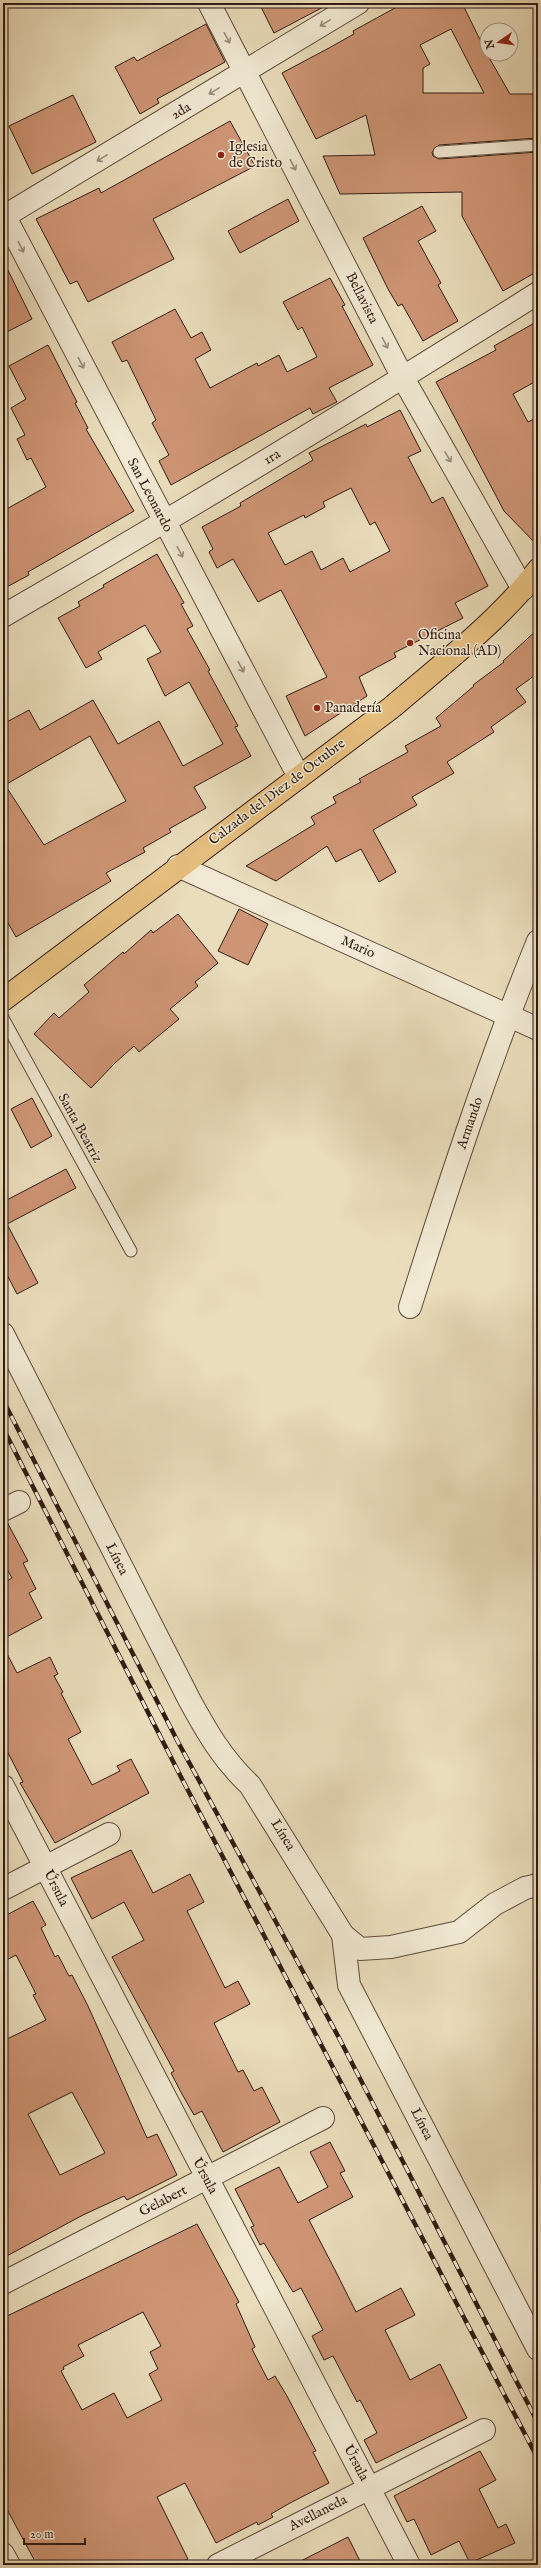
<svg xmlns="http://www.w3.org/2000/svg" width="541" height="2568" viewBox="0 0 541 2568" font-family="'IM FELL English',serif">
	<rect width="100%" height="100%" fill="#eaddbb"/>
	<filter id="stains"><feTurbulence type="fractalNoise" baseFrequency=".005" numOctaves="4"/><feColorMatrix values="0 0 0 0 .2 0 0 0 0 .09 0 0 0 0 .02 0 0 0 .5 -.17"/></filter>
	<radialGradient id="worn" r=".72"><stop offset=".6" stop-color="#630" stop-opacity="0"/><stop offset="1" stop-color="#630" stop-opacity=".3"/></radialGradient>
	<g fill="#ce9575" stroke="#311b12" fill-rule="evenodd">
		<path d="M259,3H331L274,33Z"/>
		<path d="M404,3H462L487,54L510,94H538V138L439,145L432,152L433,156L439,159L538,152V271L503,291L462,216V192L340,194L323,156L375,155L366,115L316,139L282,73L329,48L354,34L353,31ZM451,29L484,93H423V68L430,64L420,45Z"/>
		<path d="M206,24L225,62L157,99L159,103L140,114L115,67L134,57L137,61Z"/>
		<path d="M73,95L96,142L32,174L9,126Z"/>
		<path d="M230,121L255,166L153,219L174,259L88,302L77,281L70,284L36,219L99,188L101,193Z"/>
		<path d="M288,199L299,221L240,253L228,231Z"/>
		<path d="M422,206L436,231L418,241L441,283L438,285L458,321L423,341L402,304L398,306L388,289L363,238Z"/>
		<path d="M3,260L32,319L3,334Z"/>
		<path d="M330,278L345,305L342,306L373,365L329,388L337,402L313,414L310,408L171,485L159,461L169,455L152,423L156,420L127,360L122,362L112,342L175,309L191,338L202,332L211,350L195,359L210,388L257,363L258,366L279,355L287,372L317,357L302,327L298,330L283,302Z"/>
		<path d="M538,321V380L513,394L528,422L538,417V546L504,511L436,382L496,350L494,346Z"/>
		<path d="M48,345L77,402L75,403L88,428L86,429L134,511L28,572L29,575L3,589V511L46,487L31,458L27,460L17,439L25,435L11,408L26,399L9,366Z"/>
		<path d="M400,410L421,451L408,457L432,503L443,497L488,586L455,603L463,618L394,653L396,657L359,677L367,696L305,736L286,696L327,677L281,590L258,602L233,559L217,568L209,552L213,549L202,527L241,506L240,503L313,460L309,453L366,424L367,427ZM351,488L370,525L375,522L390,551L350,572L343,558L321,570L312,551L285,565L268,533L304,515L305,518L325,507L323,502Z"/>
		<path d="M157,554L184,603L181,604L193,626L187,629L210,670L208,671L238,726L235,727L251,756L194,787L206,808L169,829L171,832L143,848L145,852L106,873L111,881L16,937L3,914V724L29,710L40,730L93,700L118,744L159,721L183,766L223,744L189,682L165,696L147,659L161,652L145,625L98,652L102,659L86,668L58,618L80,606L78,602L104,587L103,585ZM90,736L126,801L44,845L5,785Z"/>
		<path d="M538,629V673L516,689L526,702L491,727L494,732L447,762L454,773L412,797L417,805L373,830L396,872L379,882L361,849L336,862L327,846L276,881L246,866L315,824L311,817L336,803L333,797L361,782L359,779L408,752L405,746L441,726L436,718L474,686L473,685L504,662L503,661Z"/>
		<path d="M239,909L268,924L248,965L218,951Z"/>
		<path d="M178,914L218,963L195,982L198,986L170,1009L179,1019L139,1052L134,1046L115,1063L91,1088L34,1034L54,1013L59,1018L89,992L84,985L123,952L124,954L151,930L153,933Z"/>
		<path d="M32,1098L52,1136L31,1148L11,1109Z"/>
		<path d="M66,1169L76,1188L7,1224L38,1283L17,1294L3,1267V1202Z"/>
		<path d="M3,1522H7L28,1561L23,1563L36,1589L29,1593L42,1618L3,1639V1583L12,1578L3,1562Z"/>
		<path d="M3,1646L17,1673L50,1657L58,1674L54,1676L63,1692L61,1693L81,1732L68,1739L92,1785L120,1771L117,1766L131,1759L149,1793L55,1843L20,1783L23,1782L3,1743Z"/>
		<path d="M131,1850L153,1893L190,1874L204,1902L187,1911L225,1988L238,1981L250,2004L214,2023L238,2072L243,2070L254,2091L262,2087L280,2122L223,2152L202,2111L194,2115L182,2094L171,2073L174,2071L112,1957L144,1940L124,1902L92,1919L71,1878Z"/>
		<path d="M33,1901L46,1925L41,1928L55,1957L58,1955L69,1976L72,1975L88,2006L147,2138L157,2134L177,2175L127,2200L124,2196L83,2215L3,2258V2041L46,2020L33,1995L36,1994L16,1955L3,1962V1917ZM72,2092L105,2153L60,2175L28,2114Z"/>
		<path d="M330,2142L345,2171L340,2173L353,2197L309,2220L335,2270L356,2312L401,2288L415,2315L385,2330L410,2380L440,2364L467,2418L376,2463L364,2440L377,2433L360,2400L357,2402L333,2356L324,2360L312,2336L323,2330L301,2288L293,2292L264,2243L260,2245L251,2227L254,2226L235,2189L279,2167L298,2203L328,2187L310,2152Z"/>
		<path d="M197,2224L239,2302L236,2304L255,2347L252,2349L268,2380L275,2376L287,2396L316,2451L313,2452L329,2483L290,2503L271,2514L273,2517L258,2525L257,2522L216,2543L185,2483L157,2497L188,2559L176,2565H37L3,2502V2318ZM143,2312L161,2346L150,2352L158,2369L149,2374L162,2400L127,2418L114,2393L82,2410L61,2371L64,2369L63,2367L84,2356L78,2345Z"/>
		<path d="M480,2451L496,2480L479,2489L498,2528L506,2524L515,2543L470,2563L459,2541L431,2555L414,2519L407,2522L394,2496Z"/>
		<path d="M348,2537L362,2565H293Z"/>
	</g>
	<g fill="none" stroke-linecap="round" stroke-linejoin="round">
		<g stroke="#5f4c3c" stroke-width="13">
			<g id="service">
				<path d="M439,152L538,145"/>
				<path d="M3,1018L131,1251"/>
			</g>
		</g>
		<g stroke="#5f4c3c" stroke-width="24">
			<g id="minor">
				<path d="M209,3L403,378L523,589"/>
				<path d="M3,217L358,3"/>
				<path d="M3,616C183,512 362,404 538,293"/>
				<path d="M178,866L538,1029"/>
				<path d="M410,1307C449,1183 489,1061 538,941"/>
				<path d="M3,1334L190,1701C207,1732 223,1760 250,1785L343,1935L349,1985L538,2349"/>
				<path d="M3,1510L19,1502"/>
				<path d="M3,1889L109,1834"/>
				<path d="M343,1935L360,1949L391,1947L459,1932L495,1904L525,1888L538,1885"/>
				<path d="M3,2283L323,2118"/>
				<path d="M3,2554L9,2565"/>
				<path d="M218,2565L484,2430"/>
			</g>
		</g>
		<g stroke="#5f4c3c" stroke-width="24">
			<g id="tertiary">
				<path d="M3,213L299,777"/>
				<path d="M3,1786L409,2565"/>
			</g>
		</g>
		<g stroke="#311b12" stroke-width="24">
			<path id="primary" d="M3,1000L391,708C441,665 498,622 538,570"/>
		</g>
		<use href="#service" stroke="#f1e9d3" stroke-width="11"/>
		<use href="#minor" stroke="#f1e9d3" stroke-width="22"/>
		<use href="#tertiary" stroke="#f1e9d3" stroke-width="22"/>
		<use href="#primary" stroke="#e5be7e" stroke-width="22"/>
		<g stroke="#311b12" stroke-width="4.5">
			<g id="rail">
				<path d="M3,1400L178,1742L338,2036L538,2423"/>
				<path d="M3,1428L181,1777L538,2459"/>
			</g>
		</g>
		<use href="#rail" stroke="#f1e9d3" stroke-width="3" stroke-dasharray="9" stroke-linecap="butt"/>
	</g>
	<defs><path id="oneway-shaft" d="M-6 0H5M1.5-3L5.5 0L1.5 3" fill="none" stroke-width="1.6" stroke-linecap="round" stroke-linejoin="round"/></defs>
	<g stroke="#9b8c7c">
		<use href="#oneway-shaft" transform="translate(325 23) rotate(148)"/>
		<use href="#oneway-shaft" transform="translate(227 38) rotate(62)"/>
		<use href="#oneway-shaft" transform="translate(214 91) rotate(149)"/>
		<use href="#oneway-shaft" transform="translate(102 158) rotate(149)"/>
		<use href="#oneway-shaft" transform="translate(293 165) rotate(63)"/>
		<use href="#oneway-shaft" transform="translate(21 247) rotate(63)"/>
		<use href="#oneway-shaft" transform="translate(385 343) rotate(63)"/>
		<use href="#oneway-shaft" transform="translate(81 363) rotate(63)"/>
		<use href="#oneway-shaft" transform="translate(448 457) rotate(60)"/>
		<use href="#oneway-shaft" transform="translate(180 552) rotate(62)"/>
		<use href="#oneway-shaft" transform="translate(241 667) rotate(62)"/>
	</g>
	<g fill="#8f2418" stroke="#f1e9d3" stroke-width="1.5">
		<circle cx="221" cy="155" r="4"/>
		<circle cx="410" cy="643" r="4"/>
		<circle cx="317" cy="708" r="4"/>
	</g>
	<g text-anchor="middle" dominant-baseline="central" stroke-width="3" stroke-linejoin="round" paint-order="stroke">
		<g font-size="14" fill="#311b12" stroke="#f1e9d3">
			<text transform="translate(181 111) rotate(-31)">2da</text>
			<text transform="translate(362 298) rotate(63)">Bellavista</text>
			<text transform="translate(272 457) rotate(-31)">1ra</text>
			<text transform="translate(150 495) rotate(62)">San Leonardo</text>
			<text transform="translate(277 792) rotate(-37)">Calzada del Diez de Octubre</text>
			<text transform="translate(358 947) rotate(24)">Mario</text>
			<text transform="translate(470 1123) rotate(-71)">Armando</text>
			<text transform="translate(80 1128) rotate(61)">Santa Beatriz</text>
			<text transform="translate(117 1559) rotate(63)">Línea</text>
			<text transform="translate(283 1835) rotate(58)">Línea</text>
			<text transform="translate(56 1888) rotate(63)">Úrsula</text>
			<text transform="translate(422 2124) rotate(63)">Línea</text>
			<text transform="translate(205 2176) rotate(62)">Úrsula</text>
			<text transform="translate(163 2201) rotate(-27)">Gelabert</text>
			<text transform="translate(356 2463) rotate(62)">Úrsula</text>
			<text transform="translate(318 2513) rotate(-27)">Avellaneda</text>
		</g>
		<g font-size="14" fill="#311b12" stroke="#f1e9d3" text-anchor="start">
			<text x="229" y="147">Iglesia<tspan x="229" dy="16">de Cristo</tspan></text>
			<text x="418" y="635">Oficina<tspan x="418" dy="16">Nacional (AD)</tspan></text>
			<text x="325" y="708">Panadería</text>
		</g>
	</g>
	<rect width="541" height="2568" fill="none" stroke="#eaddbb" stroke-width="16"/>
	<rect x="4" y="4" width="533" height="2560" fill="none" stroke="#311b12" stroke-width="2"/>
	<rect x="8" y="8" width="525" height="2552" fill="none" stroke="#311b12"/>
	<g transform="translate(499 42) rotate(257)"><circle r="19" fill="#f1e9d3" stroke="#a49786"/>
	<path d="M0-3L7 15L0 10L-7 15Z" fill="#8f2418"/>
	<text y="-6" font-size="11" font-weight="bold" text-anchor="middle" fill="#311b12">N</text>
	</g>
	<path d="M24 2538v6h61v-6" fill="none" stroke="#311b12" stroke-width="2"/>
	<text x="30" y="2538" font-size="12" fill="#311b12" stroke="#f1e9d3" stroke-width="3" paint-order="stroke">20 m</text>
	<rect width="100%" height="100%" filter="url(#stains)"/>
	<rect width="100%" height="100%" fill="url(#worn)"/>
</svg>
